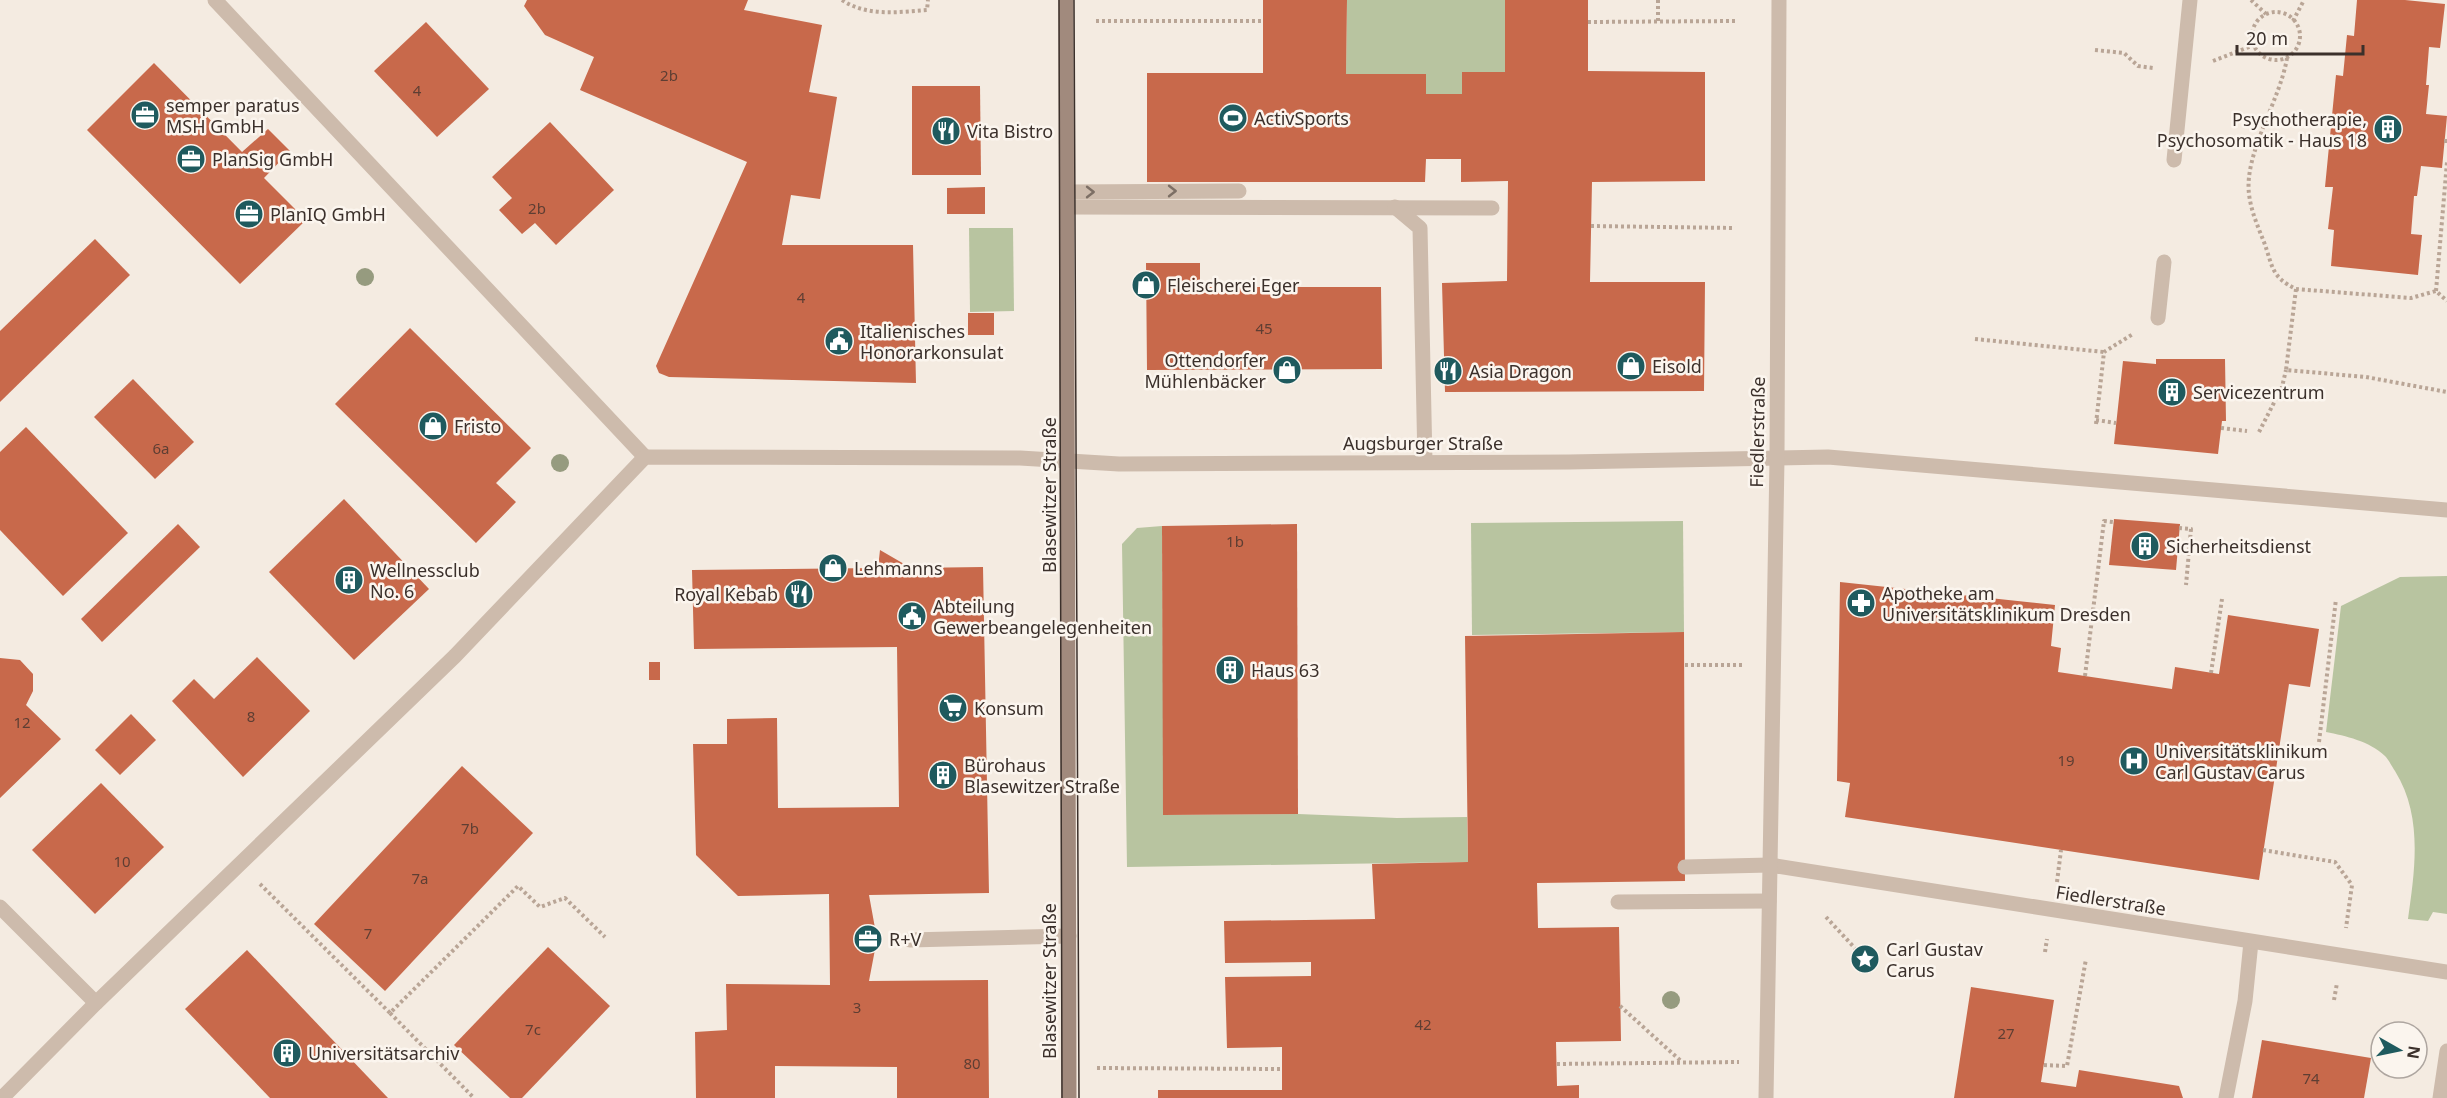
<svg xmlns="http://www.w3.org/2000/svg" width="2447" height="1098" viewBox="0 0 2447 1098" font-family="'Noto Sans',sans-serif">
	<rect width="100%" height="100%" fill="#f4ebe1"/>
	<g fill="#b8c4a0">
		<path d="M1347,0H1505V72H1462V94H1426V74H1346Z"/>
		<path d="M969,228H1013L1014,311L970,312Z"/>
		<path d="M1683,521L1684,632L1472,635L1471,523Z"/>
		<path d="M1162,526L1164,815L1298,814L1397,818L1467,817L1468,862L1127,867L1122,544L1137,528Z"/>
		<path d="M2447,576V914L2433,912L2428,921L2408,919C2415,869 2423,816 2395,771C2392,767 2389,760 2385,756C2369,741 2346,736 2326,732L2341,606L2400,577Z"/>
	</g>
	<g fill="#c8694b">
		<path d="M527,0H748L744,10L822,25L809,92L837,97L820,199L791,195L782,245H913L916,383L669,377L659,373L656,366L747,162L580,90L594,57L545,35L524,6Z"/>
		<path d="M1263,0H1347L1346,74H1426V94H1462V72H1505V0H1588V71L1705,72V181L1592,182L1590,282H1705L1704,391L1445,392L1442,283L1507,281L1508,181L1461,182V159H1426L1425,182H1147V73H1263Z"/>
		<path d="M2357,0H2405L2445,4L2440,48L2429,47L2426,85H2429L2426,114L2447,116L2442,168L2421,166L2417,196H2414L2411,234L2422,235L2418,275L2331,266L2334,230L2328,229L2333,187H2325L2336,75L2343,76L2347,35L2354,36Z"/>
		<path d="M426,22L489,89L437,137L374,71Z"/>
		<path d="M154,63L242,152L268,129L290,151L264,178L306,220L240,284L87,130Z"/>
		<path d="M912,86H980L981,175H912Z"/>
		<path d="M550,122L614,190L556,245L535,223L522,234L499,210L512,198L492,177Z"/>
		<path d="M985,187V214H947V188Z"/>
		<path d="M95,239L130,275L0,402V331Z"/>
		<path d="M1146,263H1200V287H1381L1382,369L1147,370Z"/>
		<rect x="968" y="313" width="26" height="22"/>
		<path d="M410,328L531,448L496,483L516,502L476,543L335,404Z"/>
		<path d="M2156,359H2225L2226,421H2222L2218,454L2114,444L2123,361L2156,364Z"/>
		<path d="M133,379L194,442L155,479L94,417Z"/>
		<path d="M26,427L128,533L63,596L0,530V452Z"/>
		<path d="M344,499L429,589L354,660L269,572Z"/>
		<path d="M2114,519L2180,524L2176,570L2109,565Z"/>
		<path d="M178,524L200,547L102,642L81,619Z"/>
		<path d="M1297,524L1298,814L1163,815L1162,526Z"/>
		<path d="M880,550L911,568L983,567L989,893L869,895L877,939L869,981L988,980L989,1098H897V1067L775,1066V1098H696L695,1032L727,1030L726,984L830,985L829,894L738,896L696,855L693,744H727V719L777,718L778,808L899,807L897,647L694,649L692,570L878,568Z"/>
		<path d="M1840,582L2055,605L2051,646L2061,648L2058,672L2172,689L2175,667L2219,674L2228,615L2319,629L2310,687L2289,684L2259,880L1845,817L1850,783L1837,781Z"/>
		<path d="M1684,632L1685,881L1537,883L1538,928L1619,927L1621,1041L1556,1042L1557,1086L1579,1085V1098H1158V1090H1282V1047L1227,1048L1225,977L1311,976V962L1225,963L1224,921L1375,919L1372,864L1468,862L1465,636Z"/>
		<path d="M257,657L310,711L243,777L172,701L194,679L214,699Z"/>
		<path d="M0,658L20,660L33,674V691L26,705L61,739L0,798Z"/>
		<rect x="649" y="662" width="11" height="18"/>
		<path d="M131,714L156,740L120,775L95,750Z"/>
		<path d="M462,766L533,833L385,991L314,924Z"/>
		<path d="M101,783L164,847L95,914L32,850Z"/>
		<path d="M548,947L610,1006L522,1098H510L454,1045Z"/>
		<path d="M247,950L388,1098H270L185,1009Z"/>
		<path d="M1971,987L2054,1000L2041,1082L2076,1087L2079,1070L2179,1086L2183,1098H1954Z"/>
		<path d="M2262,1040L2371,1058L2364,1098H2252Z"/>
	</g>
	<g fill="none" stroke-linecap="round" stroke-linejoin="round">
		<g stroke="#b9a596" stroke-width="4" stroke-dasharray="3 3" stroke-linecap="butt">
			<path d="M842,0C867,17 899,12 927,10L928,0"/>
			<path d="M1658,0V21"/>
			<path d="M2251,0L2266,14"/>
			<circle cx="2276" cy="36" r="24"/>
			<path d="M1096,21H1263"/>
			<path d="M2293,21L2304,0"/>
			<path d="M1588,22L1736,21"/>
			<path d="M2095,50L2124,53L2138,66L2153,68"/>
			<path d="M2287,58C2280,101 2244,153 2249,194C2251,211 2258,227 2264,242C2273,267 2271,277 2296,289L2411,298L2436,291L2447,301"/>
			<path d="M2213,61L2254,45"/>
			<path d="M2444,141H2447"/>
			<path d="M1591,226L1735,228"/>
			<path d="M2296,289L2286,370L2366,377L2447,392"/>
			<path d="M2436,291L2447,162"/>
			<path d="M1975,339L2104,352"/>
			<path d="M2096,420L2116,423"/>
			<path d="M2096,424L2104,352L2133,334"/>
			<path d="M2221,428L2247,431"/>
			<path d="M2259,432L2282,387L2286,370"/>
			<path d="M2179,528L2191,529L2186,585"/>
			<path d="M1685,665H1744"/>
			<path d="M2211,673L2222,599"/>
			<path d="M2085,676L2104,521L2113,522"/>
			<path d="M2319,742L2336,599"/>
			<path d="M2263,850L2335,862L2352,885L2346,928"/>
			<path d="M2057,882L2061,850"/>
			<path d="M260,884L390,1013L518,886L540,907L565,898L605,937"/>
			<path d="M1826,917L1865,959"/>
			<path d="M2045,952L2047,939"/>
			<path d="M2334,1000L2337,983"/>
			<path d="M1620,1006L1682,1062"/>
			<path d="M390,1013L474,1098"/>
			<path d="M1557,1064L1739,1062"/>
			<path d="M2044,1065L2067,1066L2086,959"/>
			<path d="M1097,1068L1282,1069"/>
		</g>
		<g stroke="#cdbbac" stroke-width="15">
			<path d="M2174,160L2190,0"/>
			<path d="M1067,192L1239,191"/>
			<path d="M1067,207L1492,208"/>
			<path d="M1395,207L1420,228L1425,462"/>
			<path d="M2158,318L2164,262"/>
			<path d="M1685,867L1770,865"/>
			<path d="M1618,902L1769,901"/>
			<path d="M910,940L1069,936"/>
			<path d="M2226,1098L2245,1001L2251,942"/>
			<path d="M2440,1098L2447,1051"/>
		</g>
		<g stroke="#cdbbac" stroke-width="15">
			<path d="M215,0L645,457"/>
			<path d="M1770,865L2447,972"/>
			<path d="M0,907L96,1003"/>
			<path d="M2,1098L96,1003L455,656L645,457L1020,458L1119,464L1569,462L1828,457L2447,510"/>
			<path d="M1766,1098L1777,459L1779,0"/>
		</g>
		<path stroke="#a18a7d" stroke-width="15" d="M1066,0L1069,1098"/>
		<g stroke="#3b302b" stroke-width="1.5">
			<path d="M1059,0L1062,1098"/>
			<path d="M1074,0L1079,1098"/>
		</g>
	</g>
	<g fill="#969b7f">
		<circle cx="365" cy="277" r="9"/>
		<circle cx="560" cy="463" r="9"/>
		<circle cx="1671" cy="1000" r="9"/>
	</g>
	<defs><path id="oneway-chevron" d="M-2-3.5L2.5 0L-2 3.5" fill="none" stroke-width="1.6" stroke-linecap="round" stroke-linejoin="round" transform="scale(1.5)"/></defs>
	<g stroke="#7d6f65">
		<use href="#oneway-chevron" transform="translate(1172 191)"/>
		<use href="#oneway-chevron" transform="translate(1090 192)"/>
	</g>
	<defs>
		<g id="office-disc" transform="scale(1.5)"><circle r="9.5" fill="#1f5a5e" stroke="#fbf5ee"/><path d="M-6-3h4V-5.5h4V-3h4V5H-6ZM-1-4.5V-3h2v-1.5ZM-6 0V1H6V0Z" fill="#fff"/></g>
		<g id="stadium-disc" transform="scale(1.5)"><circle r="9.5" fill="#1f5a5e" stroke="#fbf5ee"/><path d="M0-5a6.5 5 0 1 0 0 10a6.5 5 0 1 0 0-10ZM-3.5-1.8h7v3.6h-7Z" fill="#fff"/></g>
		<g id="building-disc" transform="scale(1.5)"><circle r="9.5" fill="#1f5a5e" stroke="#fbf5ee"/><path d="M-4-6H4V6H1V3H-1V6H-4ZM-2.5-4.3h1.7v1.8h-1.7ZM.8-4.3h1.7v1.8H.8ZM-2.5-1h1.7V.8h-1.7ZM.8-1h1.7V.8H.8Z" fill="#fff"/></g>
		<g id="restaurant-disc" transform="scale(1.5)"><circle r="9.5" fill="#1f5a5e" stroke="#fbf5ee"/><path d="M-5-6h1v4h1v-4h1v4h1v-4h1v5L-1.5 .5V6h-2V.5L-5-1ZM5-6V6H3V1.5H1.5Q1.5-4 5-6Z" fill="#fff"/></g>
		<g id="shop-disc" transform="scale(1.5)"><circle r="9.5" fill="#1f5a5e" stroke="#fbf5ee"/><path d="M-5-2.5h2.3a2.7 3.5 0 0 1 5.4 0H5L5.5 6h-11ZM-1.5-2.5h3a1.5 2.3 0 0 0-3 0Z" fill="#fff"/></g>
		<g id="civic-disc" transform="scale(1.5)"><circle r="9.5" fill="#1f5a5e" stroke="#fbf5ee"/><path d="M-.6-6.5H3V-4.5H.6V-3L4-1V1h2V6H-6V1h2V-1L-.6-3ZM-1.2 2.5V6h2.4V2.5Z" fill="#fff"/></g>
		<g id="pharmacy-disc" transform="scale(1.5)"><circle r="9.5" fill="#1f5a5e" stroke="#fbf5ee"/><path d="M-2-6h4v4h4v4h-4v4h-4v-4h-4v-4h4Z" fill="#fff"/></g>
		<g id="supermarket-disc" transform="scale(1.5)"><circle r="9.5" fill="#1f5a5e" stroke="#fbf5ee"/><path d="M-6-5.5h2.5l.6 2H6L4.5 2H-2.5L-4.4-4H-6ZM-1.5 3.2a1.3 1.3 0 1 0 .1 0ZM3 3.2a1.3 1.3 0 1 0 .1 0Z" fill="#fff"/></g>
		<g id="hospital-disc" transform="scale(1.5)"><circle r="9.5" fill="#1f5a5e" stroke="#fbf5ee"/><path d="M-5-5h3v3.5h4V-5h3V5h-3V1.5h-4V5h-3Z" fill="#fff"/></g>
		<g id="sight-disc" transform="scale(1.5)"><circle r="9.5" fill="#1f5a5e" stroke="#fbf5ee"/><path d="M0-6L1.8-2.2L6-1.7L2.9 1.2L3.7 5.4L0 3.3L-3.7 5.4L-2.9 1.2L-6-1.7L-1.8-2.2Z" fill="#fff"/></g>
	</defs>
	<g fill-rule="evenodd">
		<use href="#office-disc" x="145" y="115"/>
		<use href="#stadium-disc" x="1233" y="118"/>
		<use href="#building-disc" x="2388" y="129"/>
		<use href="#restaurant-disc" x="946" y="131"/>
		<use href="#office-disc" x="191" y="159"/>
		<use href="#office-disc" x="249" y="214"/>
		<use href="#shop-disc" x="1146" y="285"/>
		<use href="#civic-disc" x="839" y="341"/>
		<use href="#shop-disc" x="1631" y="366"/>
		<use href="#shop-disc" x="1287" y="370"/>
		<use href="#restaurant-disc" x="1448" y="371"/>
		<use href="#building-disc" x="2172" y="392"/>
		<use href="#shop-disc" x="433" y="426"/>
		<use href="#building-disc" x="2145" y="546"/>
		<use href="#shop-disc" x="833" y="568"/>
		<use href="#building-disc" x="349" y="580"/>
		<use href="#restaurant-disc" x="799" y="594"/>
		<use href="#pharmacy-disc" x="1861" y="603"/>
		<use href="#civic-disc" x="912" y="616"/>
		<use href="#building-disc" x="1230" y="670"/>
		<use href="#supermarket-disc" x="953" y="708"/>
		<use href="#hospital-disc" x="2134" y="761"/>
		<use href="#building-disc" x="943" y="775"/>
		<use href="#office-disc" x="868" y="939"/>
		<use href="#sight-disc" x="1865" y="959"/>
		<use href="#building-disc" x="287" y="1053"/>
	</g>
	<g text-anchor="middle" dominant-baseline="central" stroke-width="5" stroke-linejoin="round" paint-order="stroke">
		<g font-size="15" fill="#5e3e33">
			<text x="669" y="75">2b</text>
			<text x="417" y="90">4</text>
			<text x="537" y="208">2b</text>
			<text x="801" y="297">4</text>
			<text x="1264" y="328">45</text>
			<text x="161" y="448">6a</text>
			<text x="1235" y="541">1b</text>
			<text x="251" y="716">8</text>
			<text x="22" y="722">12</text>
			<text x="2066" y="760">19</text>
			<text x="470" y="828">7b</text>
			<text x="122" y="861">10</text>
			<text x="420" y="878">7a</text>
			<text x="368" y="933">7</text>
			<text x="857" y="1007">3</text>
			<text x="1423" y="1024">42</text>
			<text x="533" y="1029">7c</text>
			<text x="2006" y="1033">27</text>
			<text x="972" y="1063">80</text>
			<text x="2311" y="1078">74</text>
		</g>
		<g font-size="18" fill="#3b302b" stroke="#fbf5ee" text-anchor="start">
			<text x="166" y="105">semper paratus<tspan x="166" dy="21">MSH GmbH</tspan></text>
			<text x="1254" y="118">ActivSports</text>
			<text x="2367" y="119" text-anchor="end">Psychotherapie,<tspan x="2367" dy="21">Psychosomatik - Haus 18</tspan></text>
			<text x="967" y="131">Vita Bistro</text>
			<text x="212" y="159">PlanSig GmbH</text>
			<text x="270" y="214">PlanIQ GmbH</text>
			<text x="1167" y="285">Fleischerei Eger</text>
			<text x="860" y="331">Italienisches<tspan x="860" dy="21">Honorarkonsulat</tspan></text>
			<text x="1266" y="360" text-anchor="end">Ottendorfer<tspan x="1266" dy="21">Mühlenbäcker</tspan></text>
			<text x="1652" y="366">Eisold</text>
			<text x="1469" y="371">Asia Dragon</text>
			<text x="2193" y="392">Servicezentrum</text>
			<text x="454" y="426">Fristo</text>
			<text x="2166" y="546">Sicherheitsdienst</text>
			<text x="854" y="568">Lehmanns</text>
			<text x="370" y="570">Wellnessclub<tspan x="370" dy="21">No. 6</tspan></text>
			<text x="1882" y="593">Apotheke am<tspan x="1882" dy="21">Universitätsklinikum Dresden</tspan></text>
			<text x="778" y="594" text-anchor="end">Royal Kebab</text>
			<text x="933" y="606">Abteilung<tspan x="933" dy="21">Gewerbeangelegenheiten</tspan></text>
			<text x="1251" y="670">Haus 63</text>
			<text x="974" y="708">Konsum</text>
			<text x="2155" y="751">Universitätsklinikum<tspan x="2155" dy="21">Carl Gustav Carus</tspan></text>
			<text x="964" y="765">Bürohaus<tspan x="964" dy="21">Blasewitzer Straße</tspan></text>
			<text x="889" y="939">R+V</text>
			<text x="1886" y="949">Carl Gustav<tspan x="1886" dy="21">Carus</tspan></text>
			<text x="308" y="1053">Universitätsarchiv</text>
		</g>
		<g font-size="18" fill="#3b302b" stroke="#fbf5ee">
			<text transform="translate(1757 432) rotate(-89)">Fiedlerstraße</text>
			<text x="1423" y="443">Augsburger Straße</text>
			<text transform="translate(1049 495) rotate(-90)">Blasewitzer Straße</text>
			<text transform="translate(2111 900) rotate(9)">Fiedlerstraße</text>
			<text transform="translate(1049 981) rotate(-90)">Blasewitzer Straße</text>
		</g>
	</g>
	<g transform="translate(2399 1050) rotate(99)"><circle r="28" fill="#fbf5ee" stroke="#aea6a0" stroke-width="1.5"/>
	<path d="M0-4.5L10 22L0 15L-10 22Z" fill="#1f5a5e"/>
	<text y="-9" font-size="16" font-weight="bold" text-anchor="middle" fill="#3b302b">N</text>
	</g>
	<path d="M2237 45v9h126v-9" fill="none" stroke="#3b302b" stroke-width="3"/>
	<text x="2246" y="45" font-size="18" fill="#3b302b" stroke="#fbf5ee" stroke-width="4.5" paint-order="stroke">20 m</text>
</svg>
